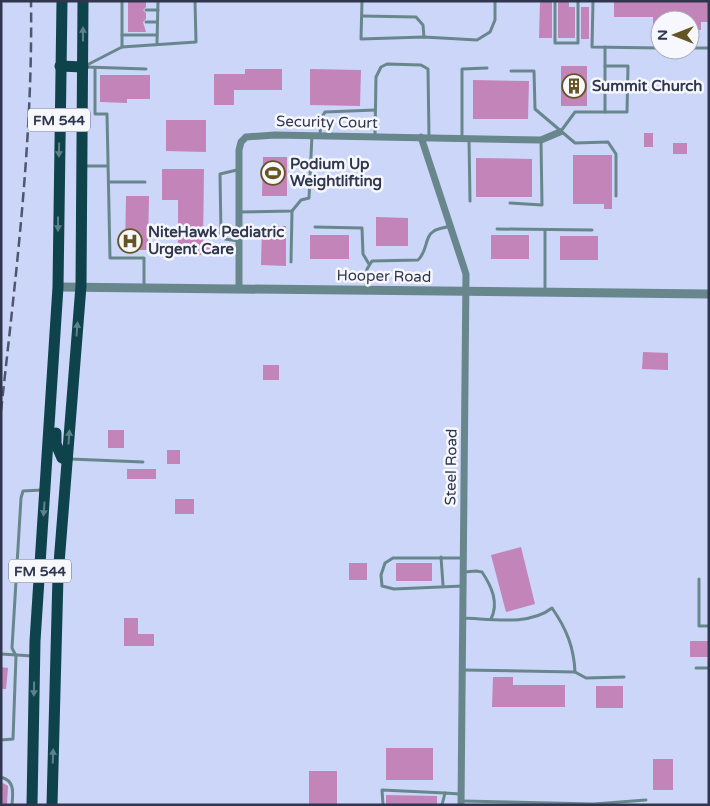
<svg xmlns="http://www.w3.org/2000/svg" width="710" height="806" viewBox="0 0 710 806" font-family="'Varela Round',sans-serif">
	<rect width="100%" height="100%" fill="#cbd6f8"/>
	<g fill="#c384ba">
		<path d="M128,1H146V7L143,10L146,13V19L143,22L146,32H128Z"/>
		<path d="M540,1H552V38H539Z"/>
		<path d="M558,1H569V7H575V38H558Z"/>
		<path d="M614,1H709V22H701V30H690V20H660V34H653V17H614Z"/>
		<rect x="581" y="7" width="8" height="32"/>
		<rect x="561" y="66" width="26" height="40"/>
		<path d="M245,69H282V90H234V105H214V74H245Z"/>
		<path d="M310,69L361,70L360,106L310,105Z"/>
		<path d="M100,75H150V99H127V103L100,102Z"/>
		<path d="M473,80L529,81L528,119H473Z"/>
		<path d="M166,120H206V152L166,151Z"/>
		<rect x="644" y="133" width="9" height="14"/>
		<rect x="673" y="143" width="14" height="11"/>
		<path d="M573,155H612V209H604V204H573Z"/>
		<path d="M263,157H287V196H262Z"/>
		<path d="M476,158L532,159V197H476Z"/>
		<path d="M162,169H204L203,243H211L210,255H178V200H162Z"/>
		<path d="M126,196H149L148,250H125Z"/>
		<path d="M376,217L408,218V246H376Z"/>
		<path d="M262,226H286V266L261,265Z"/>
		<rect x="310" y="235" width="39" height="24"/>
		<rect x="491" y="235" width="38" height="24"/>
		<rect x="560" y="236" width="38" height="24"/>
		<path d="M643,352L668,353V370L642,369Z"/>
		<rect x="263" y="365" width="16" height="15"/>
		<rect x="108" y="430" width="16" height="18"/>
		<rect x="167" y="450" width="13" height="14"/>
		<rect x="127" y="469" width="29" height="10"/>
		<rect x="175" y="499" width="19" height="15"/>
		<path d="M521,547L535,604L506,612L491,555Z"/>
		<rect x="349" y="563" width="18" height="17"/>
		<rect x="396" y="563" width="36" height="18"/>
		<path d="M124,618H138V634H154V646H124Z"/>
		<rect x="690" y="641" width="19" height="16"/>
		<path d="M1,667L8,668L6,689H1Z"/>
		<path d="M493,677H513V685H565V707H492Z"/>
		<rect x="596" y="686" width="27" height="22"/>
		<rect x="386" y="748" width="47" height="32"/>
		<rect x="653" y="759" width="20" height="31"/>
		<rect x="309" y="771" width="28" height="34"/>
		<path d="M1,782L8,786L7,804H1Z"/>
		<path d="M386,795L437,796V805H386Z"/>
	</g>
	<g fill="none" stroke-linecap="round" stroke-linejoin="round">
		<g stroke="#68878d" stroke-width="3">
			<path d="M122,1V47"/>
			<path d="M362,1L361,39L424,37L477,40L490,32L495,20V1"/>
			<path d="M555,1V43H578V1"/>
			<path d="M593,1L592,47L660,48"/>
			<path d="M146,10H158"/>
			<path d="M362,16L416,17L423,25L424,37"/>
			<path d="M146,22H157"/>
			<path d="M122,35H157"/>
			<path d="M157,43L158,1"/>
			<path d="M690,48H709"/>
			<path d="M85,66L122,47L196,42L195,1"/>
			<path d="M86,67L146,69"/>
			<path d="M95,69V114H107L110,258H144V287"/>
			<path d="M511,71H534L535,109L575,143L608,142L616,154V196"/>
			<path d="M605,112V47"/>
			<path d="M561,131L575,112H627L628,66H605"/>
			<path d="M320,134L321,119L325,112L375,110"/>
			<path d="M375,136L376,77L381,67L387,64L421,65L428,69L429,137"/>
			<path d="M462,138V69L487,68"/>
			<path d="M469,139L470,201"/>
			<path d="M85,166H107"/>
			<path d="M237,170L220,174L221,234L225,239L238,241"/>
			<path d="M110,182H145"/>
			<path d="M510,203L542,205L541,140"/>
			<path d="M239,212L292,211L301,200L309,198L312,135"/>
			<path d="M315,227L362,228L363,254L369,264"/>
			<path d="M497,229L592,230"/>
			<path d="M545,230V291"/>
			<path d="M291,262L292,211"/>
			<path d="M366,288L367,269L372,261L418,260C428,251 424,237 434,231C438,228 445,228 450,226"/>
			<path d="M70,459L143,462"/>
			<path d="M441,557L443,585"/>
			<path d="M463,558H393L385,563L381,575L382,586L394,589L463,586"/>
			<path d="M464,572L476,571L482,572C492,587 499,603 491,619"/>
			<path d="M699,579V626H709"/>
			<path d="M463,618C492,619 529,626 552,608C566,628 574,647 575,672L586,678L624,677"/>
			<path d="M1,654L33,656"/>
			<path d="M696,668H709"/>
			<path d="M463,670L575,672"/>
			<path d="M1,740L13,739L16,656L12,648L21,498L23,491L42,490"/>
			<path d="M1,777C15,781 13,792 12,805"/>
			<path d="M462,801L594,804L646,800"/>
			<path d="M383,805L382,790L445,793"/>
			<path d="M442,805L445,793L460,794"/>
		</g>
		<g stroke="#68878d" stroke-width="7">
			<path d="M421,137L466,274L461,805"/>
			<path d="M239,288V150L241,142L246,137L275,135L541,140L560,132"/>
		</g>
		<path stroke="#68878d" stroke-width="9" d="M58,287L709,294"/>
		<g stroke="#0e434c" stroke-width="11">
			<path d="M60,66L83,67"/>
			<path d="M56,433V444L62,458L67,459"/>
			<path d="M32,805L35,641L58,287L62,1"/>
			<path d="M52,805L58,576L81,286L83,1"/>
		</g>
		<path stroke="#4f566f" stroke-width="2.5" stroke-dasharray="10 5" stroke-linecap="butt" d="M1,411C16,274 33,138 31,1"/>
	</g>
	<defs><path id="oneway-solid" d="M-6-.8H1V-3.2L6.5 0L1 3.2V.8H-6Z" transform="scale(1.25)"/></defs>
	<g fill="#5f828a">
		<use href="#oneway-solid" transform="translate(83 34) rotate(-90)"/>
		<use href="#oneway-solid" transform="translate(59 150) rotate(91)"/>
		<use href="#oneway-solid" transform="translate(58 224) rotate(90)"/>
		<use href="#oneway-solid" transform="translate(77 329) rotate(-86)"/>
		<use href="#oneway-solid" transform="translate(69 437) rotate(-86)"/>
		<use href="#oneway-solid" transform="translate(44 509) rotate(94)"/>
		<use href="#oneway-solid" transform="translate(34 689) rotate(91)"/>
		<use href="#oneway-solid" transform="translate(53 756) rotate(-88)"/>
	</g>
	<defs>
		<g id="building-ring" transform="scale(1.25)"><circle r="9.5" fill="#f6f8fe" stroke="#655522" stroke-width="1.5"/><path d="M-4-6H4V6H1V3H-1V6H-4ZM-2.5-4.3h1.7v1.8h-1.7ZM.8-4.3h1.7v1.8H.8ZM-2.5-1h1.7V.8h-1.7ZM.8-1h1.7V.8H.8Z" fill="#655522"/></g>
		<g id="stadium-ring" transform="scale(1.25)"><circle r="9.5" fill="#f6f8fe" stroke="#655522" stroke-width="1.5"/><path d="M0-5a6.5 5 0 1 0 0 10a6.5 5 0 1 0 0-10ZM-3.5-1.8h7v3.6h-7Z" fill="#655522"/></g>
		<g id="hospital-ring" transform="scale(1.25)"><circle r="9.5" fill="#f6f8fe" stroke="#655522" stroke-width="1.5"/><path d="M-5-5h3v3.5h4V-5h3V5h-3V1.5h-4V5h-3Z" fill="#655522"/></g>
	</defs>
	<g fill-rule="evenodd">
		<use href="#building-ring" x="574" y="86"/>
		<use href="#stadium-ring" x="273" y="173"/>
		<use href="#hospital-ring" x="130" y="241"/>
	</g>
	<g text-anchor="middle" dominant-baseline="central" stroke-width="5" stroke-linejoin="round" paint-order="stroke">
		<g fill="#f6f8fe" stroke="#6b7082" stroke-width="1">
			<rect x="28" y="108.5" width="62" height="23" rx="4"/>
			<rect x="9" y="559.5" width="62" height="23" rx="4"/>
		</g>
		<g font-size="14" font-weight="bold" fill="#30364d">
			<text x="59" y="120">FM 544</text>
			<text x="40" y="571">FM 544</text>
		</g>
		<g font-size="15" font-weight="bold" fill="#30364d" stroke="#f6f8fe" text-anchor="start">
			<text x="592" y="86">Summit Church</text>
			<text x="290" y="164">Podium Up<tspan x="290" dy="17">Weightlifting</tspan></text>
			<text x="148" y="232">NiteHawk Pediatric<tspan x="148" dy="17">Urgent Care</tspan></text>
		</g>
		<g font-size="15" fill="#30364d" stroke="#f6f8fe">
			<text transform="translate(327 122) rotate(1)">Security Court</text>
			<text transform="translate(384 276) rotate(1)">Hooper Road</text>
			<text transform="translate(451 467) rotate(-89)">Steel Road</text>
		</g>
	</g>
	<rect width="710" height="806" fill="none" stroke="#30364d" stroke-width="5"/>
	<g transform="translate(675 35) rotate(270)"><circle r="24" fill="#f6f8fe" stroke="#a7aab7"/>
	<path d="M0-4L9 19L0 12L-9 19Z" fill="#655522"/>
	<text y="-8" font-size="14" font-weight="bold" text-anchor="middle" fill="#30364d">N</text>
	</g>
</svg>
